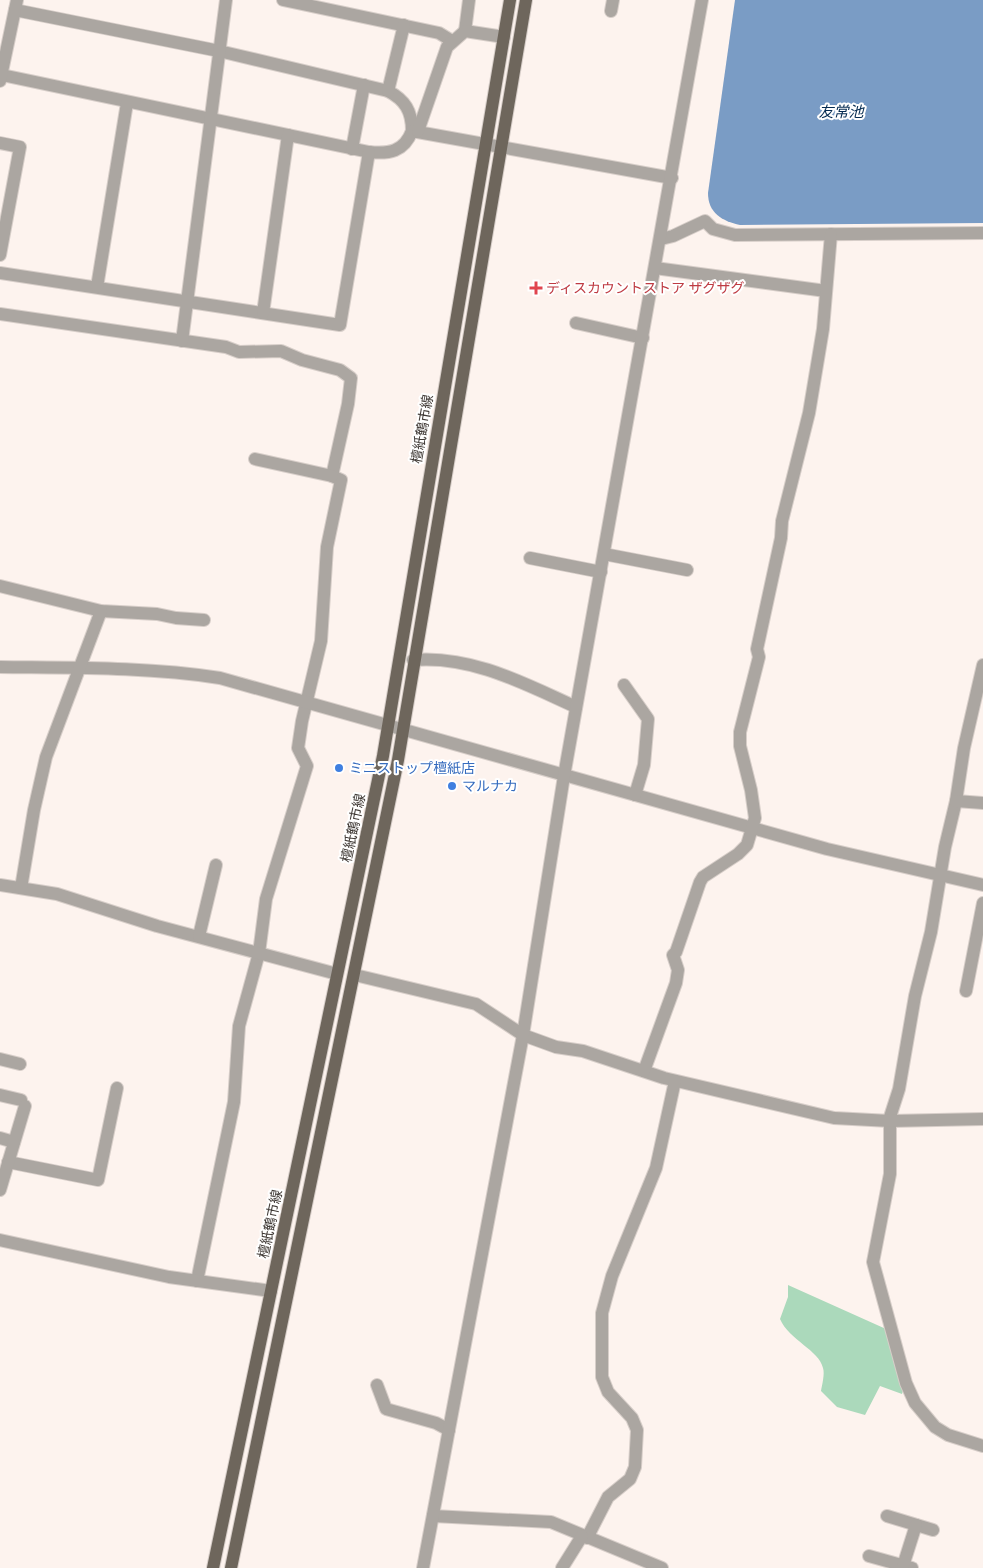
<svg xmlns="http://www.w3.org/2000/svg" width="983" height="1568" font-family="Lato,'Noto Sans JP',sans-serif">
<rect width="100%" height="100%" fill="#fdf3ee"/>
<path fill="#abd9bb" d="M788,1285L886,1329L904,1388L902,1394L880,1386L865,1415L837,1407L821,1391C822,1385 825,1374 823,1368C819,1350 789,1340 780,1319L788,1297Z"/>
<path fill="#7a9cc5" d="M735,0H983V223L740,225C722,221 708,213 708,193Z"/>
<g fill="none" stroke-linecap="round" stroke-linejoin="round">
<g stroke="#d7cec9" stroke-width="14">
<g id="minor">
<path d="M283,0L439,33L452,41"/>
<path d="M15,10L219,51L388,91C405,100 412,111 412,131"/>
<path d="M611,11L613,0"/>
<path d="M465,31L469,0"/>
<path d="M2,75L369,152C389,154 404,152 412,131L672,178"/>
<path d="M0,81L17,0"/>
<path d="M388,91L404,25"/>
<path d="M418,131L447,47L465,31L504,37"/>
<path d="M0,143L20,147L0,255"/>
<path d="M352,149L364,85"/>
<path d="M661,239L673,236L705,221L713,229L735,235L983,233"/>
<path d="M655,268L826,291"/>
<path d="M0,273L340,325L369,152"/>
<path d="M97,287L127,103"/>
<path d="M263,313L288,135"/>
<path d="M0,314L226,347L239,352L281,351L302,360L340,370L351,378L348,404L332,476L341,480L327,547L321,641L302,721L298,748L307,766L266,899L259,953L239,1026L234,1102L197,1281"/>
<path d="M576,323L643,338"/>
<path d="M182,341L226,0"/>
<path d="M255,459L332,476"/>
<path d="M604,554L687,570"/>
<path d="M530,558L601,572"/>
<path d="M0,586L101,611L157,614L176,618L204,620"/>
<path d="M413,660C472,655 525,684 576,707"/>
<path d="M983,665L964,748L956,801L945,847L931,932L915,996L899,1089L890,1117V1174L873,1262L906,1383L915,1403L935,1427L948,1435L983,1446"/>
<path d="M0,667C74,668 147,667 220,678L827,849L983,885"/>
<path d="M624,685L648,719L644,765L635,795"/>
<path d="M956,801L983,803"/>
<path d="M0,885L57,894L157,926L337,974"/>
<path d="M21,888L34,810L46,757L101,611"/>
<path d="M199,936L216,865"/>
<path d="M355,975L476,1004L523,1035L556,1047L583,1051L664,1078L834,1118L890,1121L983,1119"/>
<path d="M966,991L983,903"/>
<path d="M0,1059L20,1064"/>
<path d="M644,1071L676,983L678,970L673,955L676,952L700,882L703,877L738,854L747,845L755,818L751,790L740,746V732L759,657L757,649L781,538L782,521L809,413L823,329L831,234"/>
<path d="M0,1095L21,1100"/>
<path d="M0,1138L14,1142"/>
<path d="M8,1162L98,1180L117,1088"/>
<path d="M0,1190L25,1106"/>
<path d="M0,1240L169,1277L271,1291"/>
<path d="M377,1385L386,1409L436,1423L449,1430"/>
<path d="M433,1516L551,1522L662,1568"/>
<path d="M887,1516L933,1530"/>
<path d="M587,1538L608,1497L630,1479L635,1467L637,1430L632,1418L608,1392L602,1377V1313L612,1276L656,1168L675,1081"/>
<path d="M869,1556L912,1568"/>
<path d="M903,1566L916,1525"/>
<path d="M423,1568L523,1035L564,776L702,0"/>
<path d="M562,1568L582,1536"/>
</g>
</g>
<g stroke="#d7cec9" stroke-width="14">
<g id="major">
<path d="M213,1568L383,756L510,0"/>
<path d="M231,1568L398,760L526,0"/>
</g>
</g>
<use href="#minor" stroke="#aba6a1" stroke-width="12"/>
<use href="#major" stroke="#6e665c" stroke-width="12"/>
</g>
<path fill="#e0444e" stroke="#fff" stroke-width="2" d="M533.5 280.5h5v5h5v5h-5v5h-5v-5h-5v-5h5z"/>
<g fill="#3f7fe0" stroke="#fff" stroke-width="2">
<circle cx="339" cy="768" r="5"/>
<circle cx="452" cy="786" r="5"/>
</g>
<g text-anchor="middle" stroke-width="4" stroke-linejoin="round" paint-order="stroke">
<g font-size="14" fill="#be3a42" stroke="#fff" text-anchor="start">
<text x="546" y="293">ディスカウントストア ザグザグ</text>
</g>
<g font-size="14" fill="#403a36" stroke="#fff">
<text transform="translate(422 429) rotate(-80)" y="5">檀紙鶴市線</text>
<text transform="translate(353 828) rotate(-78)" y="5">檀紙鶴市線</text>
<text transform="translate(270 1224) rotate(-78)" y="5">檀紙鶴市線</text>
</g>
<g font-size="14" fill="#366cbe" stroke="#fff" text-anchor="start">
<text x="349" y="773">ミニストップ檀紙店</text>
<text x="462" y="791">マルナカ</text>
</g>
<g font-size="15" font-style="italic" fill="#042a50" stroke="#fff">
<text x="841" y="117">友常池</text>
</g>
</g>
</svg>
